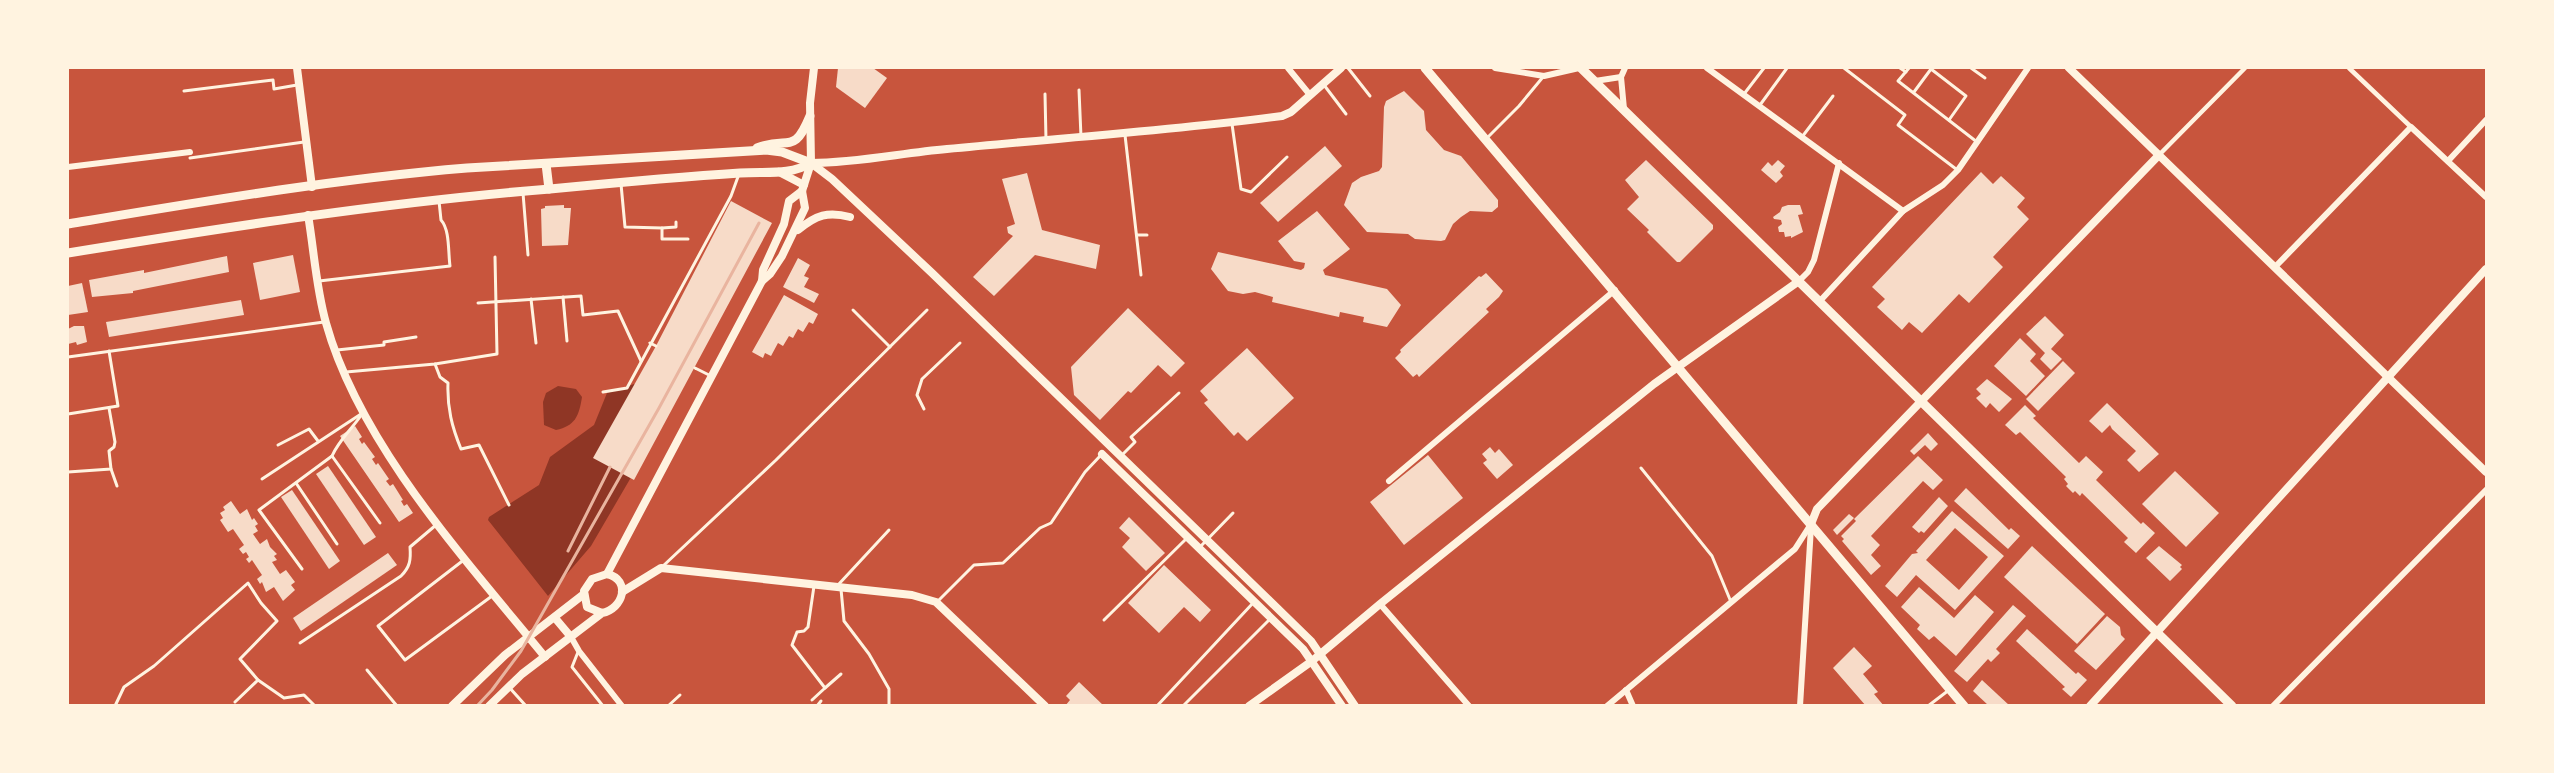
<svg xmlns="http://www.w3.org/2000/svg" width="2554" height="773" font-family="Overpass,sans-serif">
<rect width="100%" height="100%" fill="#c8553d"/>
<g fill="#8f3625">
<path d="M634,384L672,407L591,546L548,596L488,520L489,517L539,485L550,457L594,425L607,393Z"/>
<path d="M558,386L576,389L582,397C579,416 575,426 556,430L544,425L543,402L546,393Z"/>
</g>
<g fill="#f7dbc8" fill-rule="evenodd">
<path d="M838,68H873L887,78L865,108L836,87Z"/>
<path d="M1404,91L1424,111L1426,130L1444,150L1461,156L1498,200V207L1492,212L1470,211L1461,217L1453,224L1445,240L1441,241L1415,239L1408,234L1367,232L1344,205L1352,183L1361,177L1379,171L1382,167L1384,107L1386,101Z"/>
<path d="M1325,146L1342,166L1278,222L1260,203Z"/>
<path d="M1646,160L1713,225V229L1680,262H1677L1647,232L1649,230L1627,209L1639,197L1625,180Z"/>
<path d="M1778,160L1785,166L1780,172L1783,176L1776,183L1761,170L1768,162L1772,166Z"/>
<path d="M1981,172L1993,184L2001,176L2025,198L2017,207L2029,219L1993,257L2003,267L1969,303L1959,294L1922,333L1909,322L1902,330L1877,307L1885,299L1872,287Z"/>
<path d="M1027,173L1042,230L1100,245L1096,269L1035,255L994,296L973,277L1013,236L1008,233L1007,227L1015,224L1002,179Z"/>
<path d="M731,201L772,223L634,480L593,458L656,346Z"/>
<path d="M564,205V208H571L568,245L542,246L541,209L545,208V206Z"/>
<path d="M1788,205H1800L1803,214L1798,215L1803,232L1791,238V236L1785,237L1784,232H1779L1778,227L1782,224L1781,220L1774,219L1773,217L1780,212L1782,207Z"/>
<path d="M1317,211L1350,249L1323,270L1325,275L1387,289L1401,305L1387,327L1363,322L1364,317L1340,312L1339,317L1272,302L1273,297L1255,292L1243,294L1228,291L1211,269L1218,252L1301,270L1304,268L1305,263L1294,261L1278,241Z"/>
<path d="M293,255L300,292L260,300L253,263Z"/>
<path d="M227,256L229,272L133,291V293L92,297L89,280L144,270V273Z"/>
<path d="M798,258L810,265L804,276L809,278L804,287L819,294L814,303L783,287Z"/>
<path d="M1486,273L1503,291L1499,297L1486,309L1489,312L1419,377L1417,374L1413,377L1395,358L1401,352L1400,350L1479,276L1481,277Z"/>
<path d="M82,283L88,312L68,315V286Z"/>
<path d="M784,295L818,314L813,324L809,322L803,332L798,329L793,338L789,336L783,346L778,343L771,356L765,353L763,358L752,352Z"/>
<path d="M241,300L244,315L109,337L106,322Z"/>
<path d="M1128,308L1185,363L1171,377L1158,365L1131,393L1128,391L1100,420L1074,395L1071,367Z"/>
<path d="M2045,316L2064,335L2051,349L2062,359L2051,370L2040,359L2045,353L2026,334Z"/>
<path d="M74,326H84L87,342L77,345L76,342L68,344V329Z"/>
<path d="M2020,338L2036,354L2030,361L2045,376L2026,396L1994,366Z"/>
<path d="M1247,348L1294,398L1247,441L1238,432L1234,436L1204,403L1208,400L1200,391Z"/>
<path d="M2063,361L2075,373L2038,411L2026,399Z"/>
<path d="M1987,379L2012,399L1999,412L1990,403L1986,408L1976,398L1981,394L1976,389Z"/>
<path d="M2107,403L2159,454L2139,472L2127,460L2136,451L2112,429L2110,425L2102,433L2089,421Z"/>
<path d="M2025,405L2036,416L2033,418L2079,463L2086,456L2103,472L2096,480L2141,524L2143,522L2155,533L2136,553L2124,542L2128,538L2082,493L2080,496L2075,491L2073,493L2066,486L2068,484L2064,479L2066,477L2020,432L2016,435L2005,425Z"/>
<path d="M355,426L362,437L359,439L362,444L364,442L375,457L372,459L376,465L378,463L389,479L386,481L390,486L393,484L403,500L401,501L404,506L407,504L413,513L399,522L340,436Z"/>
<path d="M1928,433L1938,444L1931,451L1925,445L1914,455L1910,451Z"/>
<path d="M1490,447L1495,453L1499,449L1513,465L1497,479L1483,463L1487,460L1482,454Z"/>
<path d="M1428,455L1463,498L1404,545L1370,502Z"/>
<path d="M1918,456L1943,480L1933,490L1923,481L1871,536L1880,545L1871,555L1881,566L1871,575L1842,541L1844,539L1841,536L1856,521L1854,519Z"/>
<path d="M328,466L376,537L364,545L316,474Z"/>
<path d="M2175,471L2219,513L2186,547L2142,504Z"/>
<path d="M1966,488L2009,530L2011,528L2020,536L2008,549L1954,501Z"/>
<path d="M292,490L340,561L329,569L281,497Z"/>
<path d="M1939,497L1948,506L1924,533L1921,531L1919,533L1912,527Z"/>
<path d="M231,501L240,514L247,509L252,520L254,518L258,524L255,526L258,531L253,534L260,544L267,539L270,547L277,554L274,556L277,560L272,562L280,574L286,570L295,582L291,585L295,590L283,601L274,587L266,592L262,582L260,584L257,579L262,575L252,560L249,563L246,559L249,557L246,552L243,554L239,549L244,545L233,529L228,532L220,520L223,518L220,513L225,510L223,507Z"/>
<path d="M1952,511L2004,556L1955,610L1916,575L1897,597L1885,586L1912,554L1918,553L1916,551ZM1955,528L1988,557L1959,590L1926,560Z"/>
<path d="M1849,514L1854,518L1837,535L1833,530Z"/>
<path d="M1129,517L1165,553L1146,571L1122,547L1130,538L1119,528Z"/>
<path d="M2032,546L2105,614L2077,644L2004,577Z"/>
<path d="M2159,546L2182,565L2180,567L2182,569L2170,581L2146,558Z"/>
<path d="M388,553L397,565L301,631L293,618Z"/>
<path d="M1164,565L1211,610L1200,622L1184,607L1159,633L1128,603Z"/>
<path d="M1919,587L1954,618L1975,595L1994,612L1956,656L1934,636L1929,640L1917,629L1920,625L1901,607Z"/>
<path d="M2013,605L2026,616L1996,649L2000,653L1991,662L1988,659L1967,682L1954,671Z"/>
<path d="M2107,616L2120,627L2121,635L2125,639L2096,670L2074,651Z"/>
<path d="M2027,629L2076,674L2078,672L2087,680L2071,697L2062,689L2065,687L2016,641Z"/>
<path d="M1854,647L1872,666L1863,674L1878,692L1874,694L1884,706H1866L1833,668Z"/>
<path d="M1982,680L2010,706H1989L1973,691Z"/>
<path d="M1079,682L1104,706H1065L1070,700L1066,696Z"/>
</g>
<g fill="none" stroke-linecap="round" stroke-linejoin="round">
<g stroke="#fff3e0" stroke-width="3">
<path d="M1348,68L1370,96"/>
<path d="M1844,68L1905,115L1898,125L1956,169"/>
<path d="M1900,68L1906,72"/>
<path d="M1909,68L1898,81L1977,142"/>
<path d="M1971,68L1985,78"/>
<path d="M1324,85L1346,114"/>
<path d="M1079,90L1081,137"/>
<path d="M184,91L273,80L274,89L297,85"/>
<path d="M1914,92L1931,69L1966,96L1949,120"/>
<path d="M1045,94L1046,140"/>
<path d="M1744,94L1764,68"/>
<path d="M1760,105L1787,68"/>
<path d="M1232,124L1241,189L1251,192L1287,157"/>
<path d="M1125,135L1141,275"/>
<path d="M1802,137L1833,96"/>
<path d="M1487,138L1519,106L1543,77"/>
<path d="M190,158L304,142"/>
<path d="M621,184L625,227L662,228V239H688"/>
<path d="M523,193L528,255"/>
<path d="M662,228L676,227V222"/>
<path d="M1137,235H1147"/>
<path d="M319,281L450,266C448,252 450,230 441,220L439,201"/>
<path d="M563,297L567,341"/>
<path d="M531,299L536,343"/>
<path d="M478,303L581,296L583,315L618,311L641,361"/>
<path d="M853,310L890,347"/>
<path d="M650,343L656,346"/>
<path d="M337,350L384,345V342L416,337"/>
<path d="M68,357L324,322"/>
<path d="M435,364L440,377L448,383C447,408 452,427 461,449L479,445L509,505"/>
<path d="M695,368L709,375"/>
<path d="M346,372L435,364L497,354L495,257"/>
<path d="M603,392L627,388L731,196L739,174"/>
<path d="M924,409L917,395L922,379L960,343"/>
<path d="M68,414L118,406L109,351"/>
<path d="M278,445L309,429L318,441"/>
<path d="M1122,455L1135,442L1131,437L1179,393"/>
<path d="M332,456L380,523"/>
<path d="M1641,468L1712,556L1731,602"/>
<path d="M111,469L117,486"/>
<path d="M68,472L111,469L109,451L114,447L115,442L109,408"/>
<path d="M262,479L361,414"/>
<path d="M296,483L337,544"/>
<path d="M1200,547L1233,513"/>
<path d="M465,559L378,626L405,660L492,596"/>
<path d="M663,566L776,460L927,310"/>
<path d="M302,569L259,510L332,456C339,440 352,429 362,414"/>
<path d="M838,585L889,530"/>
<path d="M841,589L844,621L869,654L889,689V706"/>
<path d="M938,601L974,565L1003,563L1040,528L1051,523L1085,472L1101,455"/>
<path d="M1104,620L1187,538"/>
<path d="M300,643L401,576C410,567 411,560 410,547L436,525"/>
<path d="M578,652L572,667L603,706"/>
<path d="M367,670L397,706"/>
<path d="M509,687L526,706"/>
<path d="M825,688L841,674"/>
<path d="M812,700L825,688L792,645L797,632L804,631L808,627L814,586"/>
<path d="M235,702L258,680"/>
<path d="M115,706L124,687L154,666L248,583L261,603L277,621L240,659L258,680L284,698L304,695L315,706"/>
<path d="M668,706L680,695"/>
<path d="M817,706L821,701"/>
<path d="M1157,706L1253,603"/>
<path d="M1183,706L1270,619"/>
<path d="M1928,706L1949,690"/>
</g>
<g stroke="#fff3e0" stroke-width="4.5">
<path d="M2349,68L2411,127"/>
<path d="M2159,155L2245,68"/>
</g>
<g stroke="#fff3e0" stroke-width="6">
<path d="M1288,68L1310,95"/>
<path d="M1495,68L1544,76L1579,68"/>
<path d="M1707,68L1903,211"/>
<path d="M1595,81L1621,77"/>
<path d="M1624,109L1621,77L1625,68"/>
<path d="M2448,161L2486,120"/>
<path d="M68,167L190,152"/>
<path d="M2275,267L2411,127L2486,197"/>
<path d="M1799,281L1808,272L1814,260L1839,163"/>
<path d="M1820,301L1903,211L1943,185L1958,170L2028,68"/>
<path d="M1389,481L1615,290"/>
<path d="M1380,604L1469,706"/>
<path d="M571,637L579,651L622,706"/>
<path d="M1626,690L1633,706"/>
<path d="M1607,706L1795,549L1811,524"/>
<path d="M1800,706L1811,527"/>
<path d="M2273,706L2486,490"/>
</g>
<g stroke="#fff3e0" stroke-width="8">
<path d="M297,68L312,187"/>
<path d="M2069,68L2486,472"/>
<path d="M811,163L832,179L932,273L1311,641L1355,706"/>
<path d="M308,215C314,250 316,288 326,323C360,445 466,560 545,657"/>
<path d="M1102,454L1303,649L1342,706"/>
<path d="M1811,524L1817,509L2159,155"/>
<path d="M622,592L661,568L912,595L936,602L1045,706"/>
<path d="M1249,706L1312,661L1380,604L1654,384L1799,281"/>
</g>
<g stroke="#fff3e0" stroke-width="8">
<path d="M811,163C857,163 901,153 947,149C1059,138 1170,131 1282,116L1291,112L1341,68"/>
<path d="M779,172L804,185"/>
<path d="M798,230C816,215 828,211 850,217"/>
<path d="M762,281L770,274L782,256L805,208L802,191L811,163L810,103L814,68"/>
<path d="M607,574L762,281L763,270L784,224L789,201L802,191"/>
<path d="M555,618L571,637"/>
<path d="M452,706L505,655L584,594"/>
<path d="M489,706L522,674L602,613C623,609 632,580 607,574L592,579L584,591L587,607L602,613"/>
<path d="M2090,706L2486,269"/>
</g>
<g stroke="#fff3e0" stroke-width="9">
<path d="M1425,68L1964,706"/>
<path d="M1581,68L2232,706"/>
<path d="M757,148C789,135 793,157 810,116"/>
<path d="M546,164L549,189"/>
<path d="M68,224C200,202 334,179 467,168L766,150L782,152L811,163"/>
<path d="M68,253C228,227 388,202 550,189C613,183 677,177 740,173C765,171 789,176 811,163"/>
</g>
<g stroke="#e9b49f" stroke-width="3">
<path d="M568,551L610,467"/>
<path d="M477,706L492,690L521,651L659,408L759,223"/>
</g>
</g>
<rect width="2554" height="773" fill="none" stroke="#fff3e0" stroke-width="138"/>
</svg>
